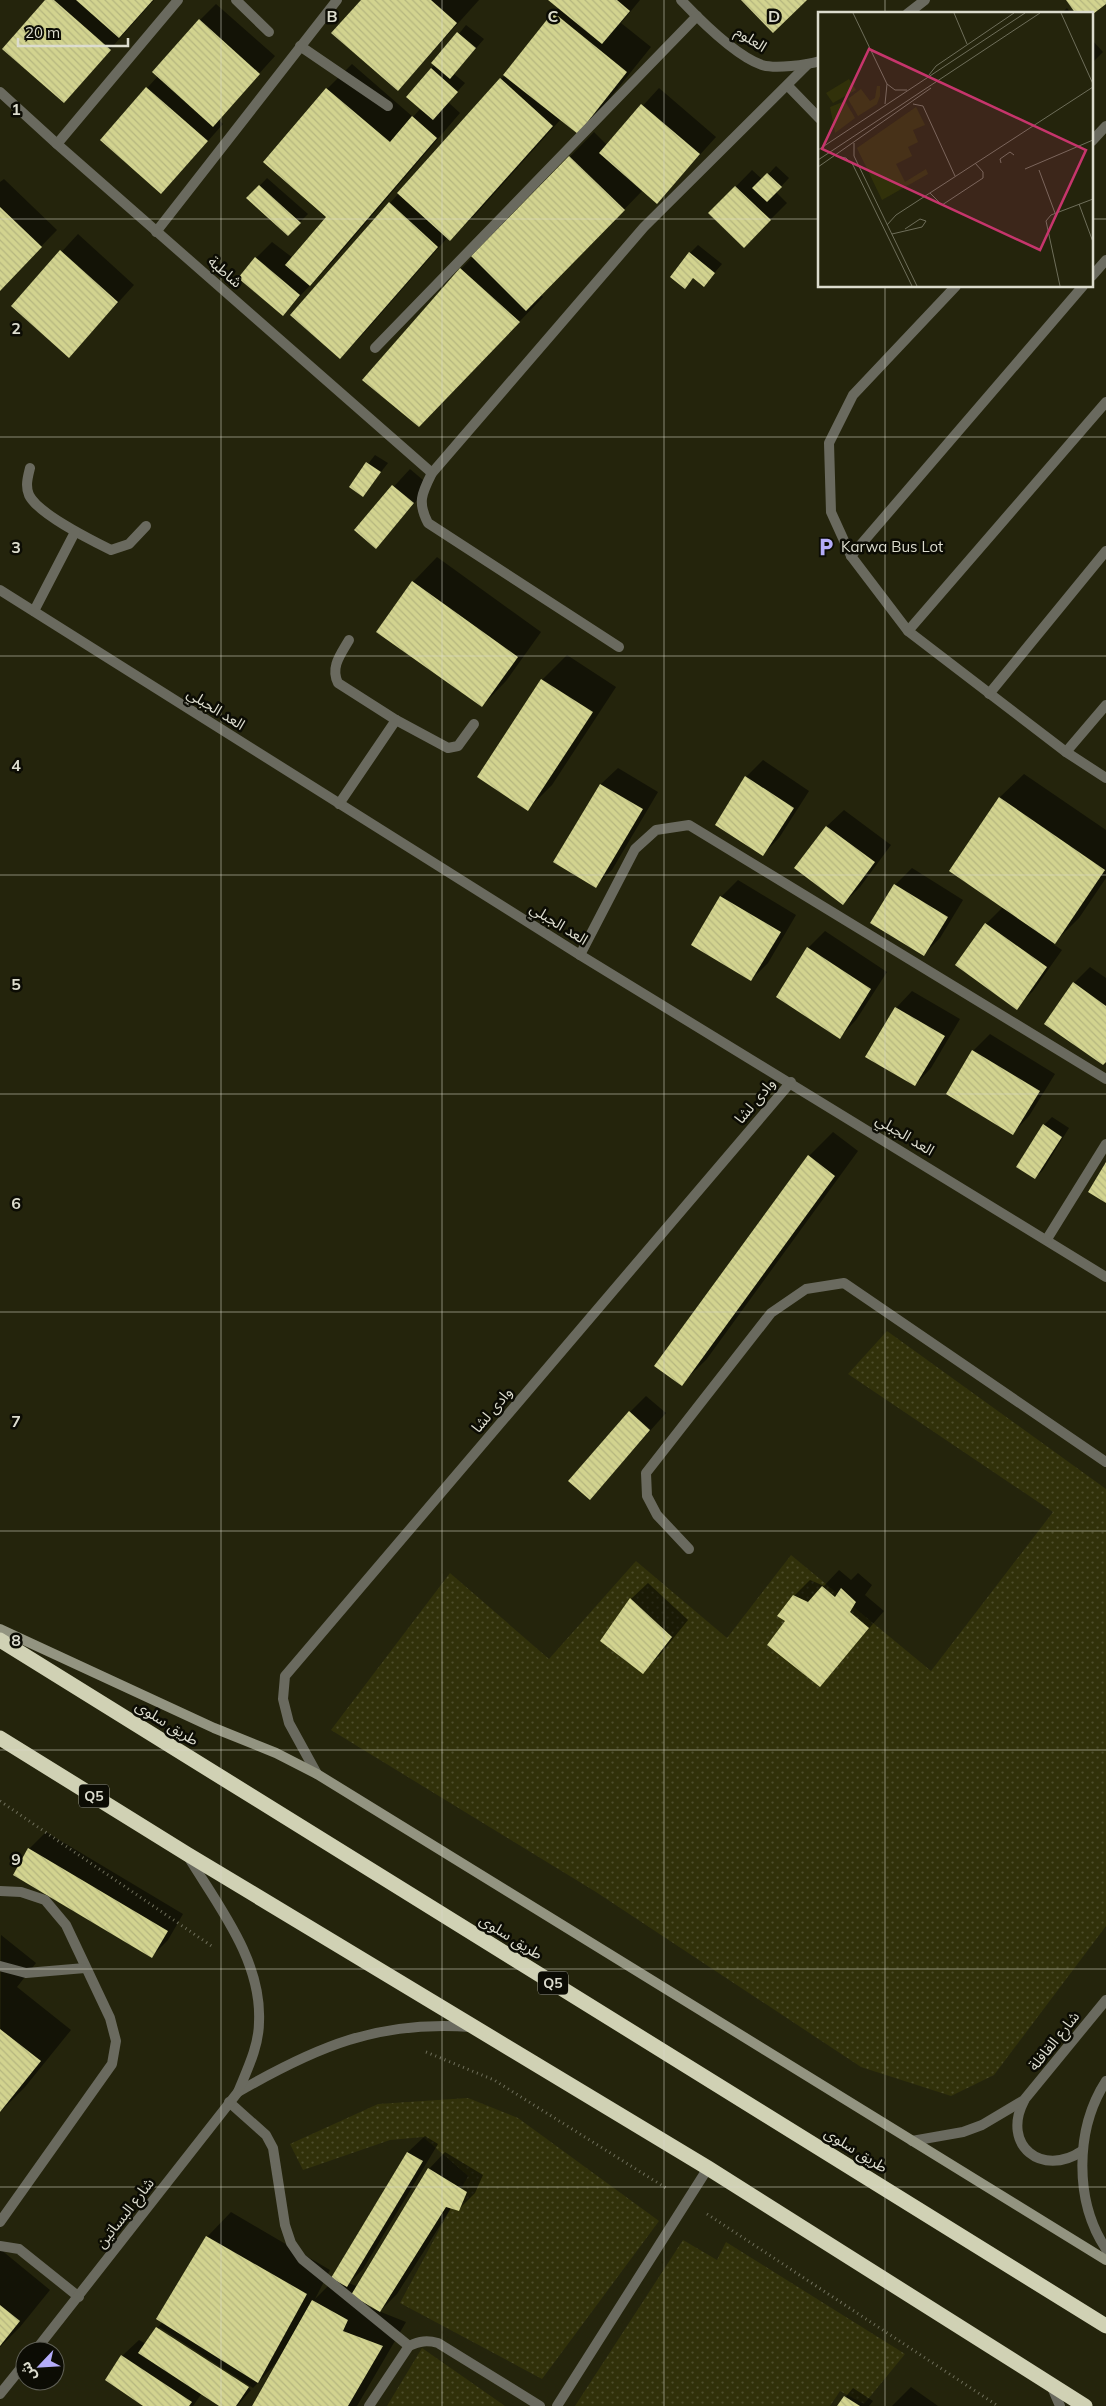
<svg xmlns="http://www.w3.org/2000/svg" width="1106" height="2406" font-family="Mulish,'Noto Sans Arabic',sans-serif">
<defs>
<pattern id="green-dots" width="8" height="8" patternUnits="userSpaceOnUse" patternTransform="scale(1.25)"><rect width="8" height="8" fill="#31310a"/><path d="M2 2h.1M6 6h.1" fill="none" stroke="#4e4e2c" stroke-width="1.8" stroke-linecap="round"/></pattern>
<pattern id="building-back-hatch" width="6" height="6" patternUnits="userSpaceOnUse" patternTransform="scale(1.25)"><rect width="6" height="6" fill="#d2d38f"/><path d="M-1 5l2 2M0 0l6 6M5-1l2 2" fill="none" stroke="#b5b67f"/></pattern>
</defs>
<rect width="100%" height="100%" fill="#24240c"/>
<g fill="url(#green-dots)">
<path d="M887,1331L1106,1489V1926L994,2075L951,2096L861,2067L596,1892L331,1730L450,1573L549,1659L636,1561L727,1638L791,1555L931,1671L1053,1512L848,1374Z"/>
<path d="M468,2098L518,2118L659,2221L542,2379L400,2303L468,2176L423,2137L390,2140L303,2170L290,2144L378,2104Z"/>
<path d="M683,2240L717,2260L726,2242L905,2354L864,2404L840,2391L830,2406H575Z"/>
<path d="M422,2348L505,2406H387Z"/>
</g>
<g fill="#0007">
<path d="M47,0H154L64,101Z"/>
<path d="M362,0H479L398,90Z"/>
<path d="M550,0H640L621,23L651,47L602,108L578,133L561,119L475,215L450,239L448,237L364,333L340,358L390,203L505,75L559,8Z"/>
<path d="M216,4L275,56L218,119L223,124L177,176L101,139L158,76L200,20Z"/>
<path d="M1067,8L1071,14H1061Z"/>
<path d="M466,25L484,39L454,74L465,83L448,102L460,113L334,260L283,314L256,258L272,242L293,258L328,216L265,162L327,89L352,64L413,117L421,108L431,69Z"/>
<path d="M1092,40L1103,52L1092,63Z"/>
<path d="M659,88L716,137L657,202L643,190L541,295L543,297L443,401L461,269L594,132L607,145Z"/>
<path d="M776,166L789,178L776,192L787,203L744,246L710,213L752,170L763,180Z"/>
<path d="M267,178L308,214L288,234L248,198Z"/>
<path d="M4,179L57,230L0,289V182Z"/>
<path d="M78,234L134,285L85,339L12,306Z"/>
<path d="M698,245L722,264L704,285L694,277L685,287L690,253Z"/>
<path d="M375,455L388,463L363,495L351,486Z"/>
<path d="M410,469L430,486L375,547L355,529Z"/>
<path d="M437,557L541,632L506,681L482,706L377,631L413,582Z"/>
<path d="M567,655L616,687L552,785L528,809L479,776L542,680Z"/>
<path d="M763,760L809,791L779,838L763,854L746,777Z"/>
<path d="M618,768L658,792L612,870L595,886L555,861L601,784Z"/>
<path d="M1024,774L1106,830V878L1079,918L1053,944L1062,950L1033,991L1016,1008L986,924L1003,907L999,798Z"/>
<path d="M844,810L891,845L860,887L843,904L796,868L827,826Z"/>
<path d="M912,868L963,900L940,938L924,954L895,885Z"/>
<path d="M738,880L796,915L768,963L751,980L693,945L721,897Z"/>
<path d="M825,931L887,972L856,1020L840,1037L778,996L808,948Z"/>
<path d="M1090,967L1106,978V1061L1074,983Z"/>
<path d="M912,991L960,1019L931,1068L915,1085L896,1008Z"/>
<path d="M990,1034L1055,1074L1029,1116L1013,1133L973,1051Z"/>
<path d="M1052,1117L1069,1128L1043,1170L1035,1178L1044,1125Z"/>
<path d="M833,1132L858,1151L706,1360L681,1384L809,1156Z"/>
<path d="M646,1396L666,1413L590,1498L630,1412Z"/>
<path d="M839,1570L851,1580L858,1573L872,1585L865,1595L884,1611L820,1685L794,1596L810,1580L824,1586Z"/>
<path d="M648,1583L688,1620L659,1656L642,1672L602,1640L631,1599Z"/>
<path d="M46,1832L183,1914L168,1940L152,1956L29,1849Z"/>
<path d="M1,1935L36,1963L17,1987L71,2030L25,2087L0,2112Z"/>
<path d="M425,2136L438,2144L363,2269L349,2283L358,2287L429,2169L445,2152L483,2175L475,2193L458,2210L451,2208L397,2294L380,2311L368,2303L366,2306L406,2322L357,2406H254L279,2360L253,2388L159,2327V2330L251,2390L237,2406H221L202,2393L193,2406H146L122,2356L139,2340L146,2344L162,2322L207,2237L231,2212L330,2270L315,2299L335,2279L333,2278L408,2152Z"/>
<path d="M0,2249L50,2290L20,2327L0,2347Z"/>
<path d="M911,2387L938,2406H892Z"/>
<path d="M853,2388L873,2401L869,2406H838Z"/>
</g>
<g fill="url(#building-back-hatch)">
<path d="M45,0H54L111,50L64,103L2,49Z"/>
<path d="M76,0H153L119,38Z"/>
<path d="M361,0H431L457,23L398,91L331,33Z"/>
<path d="M548,0H617L630,11L602,44Z"/>
<path d="M741,0H807L773,33Z"/>
<path d="M1066,0H1106V4L1093,14H1076Z"/>
<path d="M553,12L627,72L578,134L503,75Z"/>
<path d="M199,19L260,74L213,127L152,72Z"/>
<path d="M457,32L476,48L450,79L431,63Z"/>
<path d="M431,68L458,92L433,120L406,97Z"/>
<path d="M500,78L553,126L450,241L397,193Z"/>
<path d="M146,87L208,141L161,194L100,140Z"/>
<path d="M326,88L390,142L412,116L437,138L310,286L285,265L326,217L263,162Z"/>
<path d="M641,104L700,154L657,204L599,153Z"/>
<path d="M569,156L625,210L526,311L471,256Z"/>
<path d="M767,173L782,187L767,202L752,188Z"/>
<path d="M259,185L301,223L288,236L246,198Z"/>
<path d="M735,186L771,220L744,248L708,213Z"/>
<path d="M389,202L438,247L340,359L290,315Z"/>
<path d="M0,207L42,247L0,291Z"/>
<path d="M60,250L118,302L69,358L11,306Z"/>
<path d="M689,252L715,273L704,287L693,278L685,289L670,277Z"/>
<path d="M255,257L300,295L283,316L238,278Z"/>
<path d="M460,268L520,322L419,427L362,380Z"/>
<path d="M366,462L381,472L363,497L349,487Z"/>
<path d="M392,485L414,503L376,549L354,530Z"/>
<path d="M412,581L518,657L482,707L376,632Z"/>
<path d="M541,679L593,712L528,811L477,777Z"/>
<path d="M745,776L794,808L763,856L715,825Z"/>
<path d="M600,784L643,809L596,888L553,862Z"/>
<path d="M999,797L1105,870L1055,944L949,871Z"/>
<path d="M826,826L875,862L843,905L794,868Z"/>
<path d="M894,884L948,917L924,956L870,923Z"/>
<path d="M720,896L781,932L751,981L691,945Z"/>
<path d="M985,923L1047,967L1017,1010L955,965Z"/>
<path d="M807,947L871,989L840,1039L776,997Z"/>
<path d="M1073,982L1106,1006V1062L1103,1065L1044,1024Z"/>
<path d="M895,1007L945,1036L915,1086L865,1057Z"/>
<path d="M972,1050L1040,1091L1013,1135L946,1094Z"/>
<path d="M1043,1124L1062,1137L1035,1179L1016,1167Z"/>
<path d="M808,1155L835,1176L682,1386L654,1366Z"/>
<path d="M1106,1162V1203L1088,1192Z"/>
<path d="M629,1411L650,1430L590,1500L568,1481Z"/>
<path d="M822,1586L835,1597L841,1588L856,1602L850,1612L869,1628L820,1687L767,1645L785,1621L777,1616L793,1595L808,1602Z"/>
<path d="M630,1598L672,1637L643,1674L600,1641Z"/>
<path d="M28,1848L168,1931L152,1958L13,1875Z"/>
<path d="M0,2029L41,2061L0,2112Z"/>
<path d="M407,2152L423,2161L347,2287L331,2278Z"/>
<path d="M428,2168L467,2192L459,2211L446,2207L380,2312L351,2295Z"/>
<path d="M206,2236L307,2294L258,2383L156,2319Z"/>
<path d="M312,2300L348,2320L343,2331L383,2346L348,2406H252Z"/>
<path d="M0,2305L20,2321L0,2346Z"/>
<path d="M156,2327L249,2387L236,2406H219L138,2353Z"/>
<path d="M121,2355L192,2402L189,2406H143L105,2380Z"/>
<path d="M844,2396L860,2406H837Z"/>
</g>
<g fill="none" stroke-linecap="round" stroke-linejoin="round">
<g stroke="#6f6f5b" stroke-width="3" stroke-dasharray="1 4" stroke-linecap="butt">
<path d="M0,1801L213,1947"/>
<path d="M426,2052L494,2080L666,2188"/>
<path d="M707,2214L998,2406"/>
</g>
<g stroke="#6a6a5f" stroke-width="10">
<path d="M236,0L269,32"/>
<path d="M300,46L388,106"/>
<path d="M788,86L820,119"/>
<path d="M1092,141L1106,126"/>
<path d="M57,144L178,0"/>
<path d="M156,232L337,0"/>
<path d="M1092,276L1106,260"/>
<path d="M956,286L853,395L829,443L831,512L851,556L908,631L1066,752L1106,778"/>
<path d="M851,556L1083,286"/>
<path d="M908,631L1106,402"/>
<path d="M619,647L428,523C417,502 422,493 432,473L644,227L808,64"/>
<path d="M989,694L1106,551"/>
<path d="M1066,752L1106,705"/>
<path d="M689,1549L657,1515L647,1496L646,1473L771,1313L806,1289L844,1283L1106,1462"/>
<path d="M0,1891L21,1892L45,1900L66,1925L110,2018L116,2041L112,2064L0,2222"/>
<path d="M0,1966L26,1973L85,1968"/>
<path d="M229,2102L266,2135L273,2148L285,2225L291,2243L302,2259L409,2346"/>
<path d="M0,2246L19,2249L79,2297"/>
<path d="M369,2406L409,2346C420,2341 427,2340 438,2343L540,2406"/>
<path d="M557,2406L708,2168"/>
</g>
<g stroke="#6a6a5f" stroke-width="10">
<path d="M681,0C700,20 736,56 762,65C775,69 807,65 820,61"/>
<path d="M907,14L925,0"/>
<path d="M0,92L57,144L432,473"/>
<path d="M375,348L697,16"/>
<path d="M30,468C28,476 25,486 29,495C38,514 91,540 111,550L129,544L146,526"/>
<path d="M0,590L580,955L1106,1277"/>
<path d="M34,611L75,532"/>
<path d="M349,640C341,654 330,667 338,683L396,720L448,748L458,746L474,724"/>
<path d="M339,804L396,720"/>
<path d="M580,955L635,849L656,830L689,825L1106,1079"/>
<path d="M1047,1239L1106,1144"/>
<path d="M317,1774L289,1723L283,1699L285,1676L791,1082"/>
<path d="M1106,2081C1075,2129 1074,2201 1106,2249"/>
<path d="M238,2092C316,2047 378,2020 471,2027"/>
<path d="M1024,2101C1001,2145 1042,2178 1082,2151"/>
<path d="M912,2141L963,2132L982,2125L1024,2100L1106,2000"/>
<path d="M35,2351L238,2092C247,2070 259,2046 259,2022C262,1961 219,1907 189,1858"/>
<path d="M1051,2385L1060,2406"/>
<path d="M0,2394L25,2363"/>
</g>
<path stroke="#939481" stroke-width="10" d="M0,1629L214,1728L276,1753L317,1774L1106,2260"/>
<g stroke="#d0d1b4" stroke-width="15">
<path d="M0,1640L1106,2326"/>
<path d="M0,1738L187,1854L708,2168L1085,2406"/>
</g>
</g>
<path fill="none" stroke="#dcdcce" stroke-width="1" stroke-opacity="0.55" d="M221,0V2406M442,0V2406M664,0V2406M885,0V14M0,219H820M1092,219H1106M885,286V2406M0,437H1106M0,656H1106M0,875H1106M0,1094H1106M0,1312H1106M0,1531H1106M0,1750H1106M0,1969H1106M0,2187H1106"/>
<defs>
<g id="parking-bare" transform="scale(1.5)"><path d="M-3.5-5.5H1a3.5 3.5 0 0 1 0 7H-1V5.5H-3.5ZM-1-3.4V-.6H.8a1.4 1.4 0 0 0 0-2.8Z" fill="#b4acf9" stroke="#0c0c04" stroke-width="2.5" paint-order="stroke"/></g>
</defs>
<g fill-rule="evenodd">
<use href="#parking-bare" x="826" y="547"/>
</g>
<g text-anchor="middle" stroke-width="5" stroke-linejoin="round" paint-order="stroke">
<g fill="#0c0c04" stroke="#9e9e91" stroke-width="1">
<rect x="79" y="1784.5" width="30" height="23" rx="4"/>
<rect x="538" y="1971.5" width="30" height="23" rx="4"/>
</g>
<g font-size="14" font-weight="bold" fill="#dcdcce">
<text x="94" y="1801">Q5</text>
<text x="553" y="1988">Q5</text>
</g>
<g font-size="15" fill="#dcdcce" stroke="#0c0c04">
<text transform="translate(751 39) rotate(33)" y="5">العلوم</text>
<text transform="translate(225 272) rotate(41)" y="5">شاطبة</text>
<text transform="translate(216 709) rotate(32)" y="5">العد الجبلي</text>
<text transform="translate(559 924) rotate(32)" y="5">العد الجبلي</text>
<text transform="translate(755 1101) rotate(-50)" y="5">وادى لشا</text>
<text transform="translate(905 1135) rotate(31)" y="5">العد الجبلي</text>
<text transform="translate(492 1410) rotate(-50)" y="5">وادى لشا</text>
<text transform="translate(167 1723) rotate(32)" y="5">طريق سلوى</text>
<text transform="translate(511 1937) rotate(32)" y="5">طريق سلوى</text>
<text transform="translate(1054 2041) rotate(-51)" y="5">شارع القافلة</text>
<text transform="translate(856 2150) rotate(32)" y="5">طريق سلوى</text>
<text transform="translate(125 2213) rotate(-52)" y="5">شارع البساتين</text>
</g>
<g font-size="15" fill="#dcdcce" stroke="#0c0c04" text-anchor="start">
<text x="841" y="552">Karwa Bus Lot</text>
</g>
</g>
<g transform="translate(818 12)">
<rect width="275" height="275" fill="#24240c"/>
<path d="M31,67L38,78L15,91L8,81ZM59,74H62V84L59,92L40,104L30,87L43,77L52,89L57,86ZM27,89L37,106L17,121L12,95ZM98,95L107,113L95,118L100,130L90,135L94,144L78,152L87,170L108,157L110,162L64,188L39,136Z" fill="#31310a"/>
<path fill="none" stroke="#6e6e5a" stroke-width="1" d="M35,1L69,72L77,78H89M136,1L149,32M243,1L275,72M111,63L118,54L196,1M67,92L69,72M95,92L105,94L137,164M36,131V144L99,274M0,138L207,1M18,144L28,146L35,153L94,274M0,148L222,1M183,151L182,147L192,140L196,143M0,155L113,76M207,157L275,128M221,158L237,201M112,181L124,193L165,166V160L157,151M261,192L275,230M69,213L78,203L275,75M74,222L104,215L108,209L102,207L87,217M242,274L228,209L233,203L275,187"/>
<path fill="#c6356c" fill-opacity="0.15" stroke="#c6356c" stroke-width="2.5" d="M51,37L268,138L222,238L4,137Z"/>
<rect width="275" height="275" fill="none" stroke="#dcdcce" stroke-width="2.5"/>
</g>
<g font-size="16" text-anchor="middle" font-weight="bold" fill="#dcdcce" stroke="#0c0c04" stroke-width="5" stroke-linejoin="round" paint-order="stroke">
<text x="332" y="22">B</text>
<text x="553" y="22">C</text>
<text x="774" y="22">D</text>
<text x="16" y="115">1</text>
<text x="16" y="334">2</text>
<text x="16" y="553">3</text>
<text x="16" y="771">4</text>
<text x="16" y="990">5</text>
<text x="16" y="1209">6</text>
<text x="16" y="1427">7</text>
<text x="16" y="1646">8</text>
<text x="16" y="1865">9</text>
</g>
<g transform="translate(40 2366) rotate(245)"><circle r="24" fill="#0c0c04" stroke="#5f5f55"/>
<path d="M0-4L9 19L0 12L-9 19Z" fill="#b4acf9"/>
<text y="-8" font-size="14" font-weight="bold" text-anchor="middle" fill="#dcdcce">ش</text>
</g>
<path d="M18 38v8h110v-8" fill="none" stroke="#dcdcce" stroke-width="2.5"/>
<text x="25" y="38" font-size="15" fill="#dcdcce" stroke="#0c0c04" stroke-width="4" paint-order="stroke">20 m</text>
</svg>
